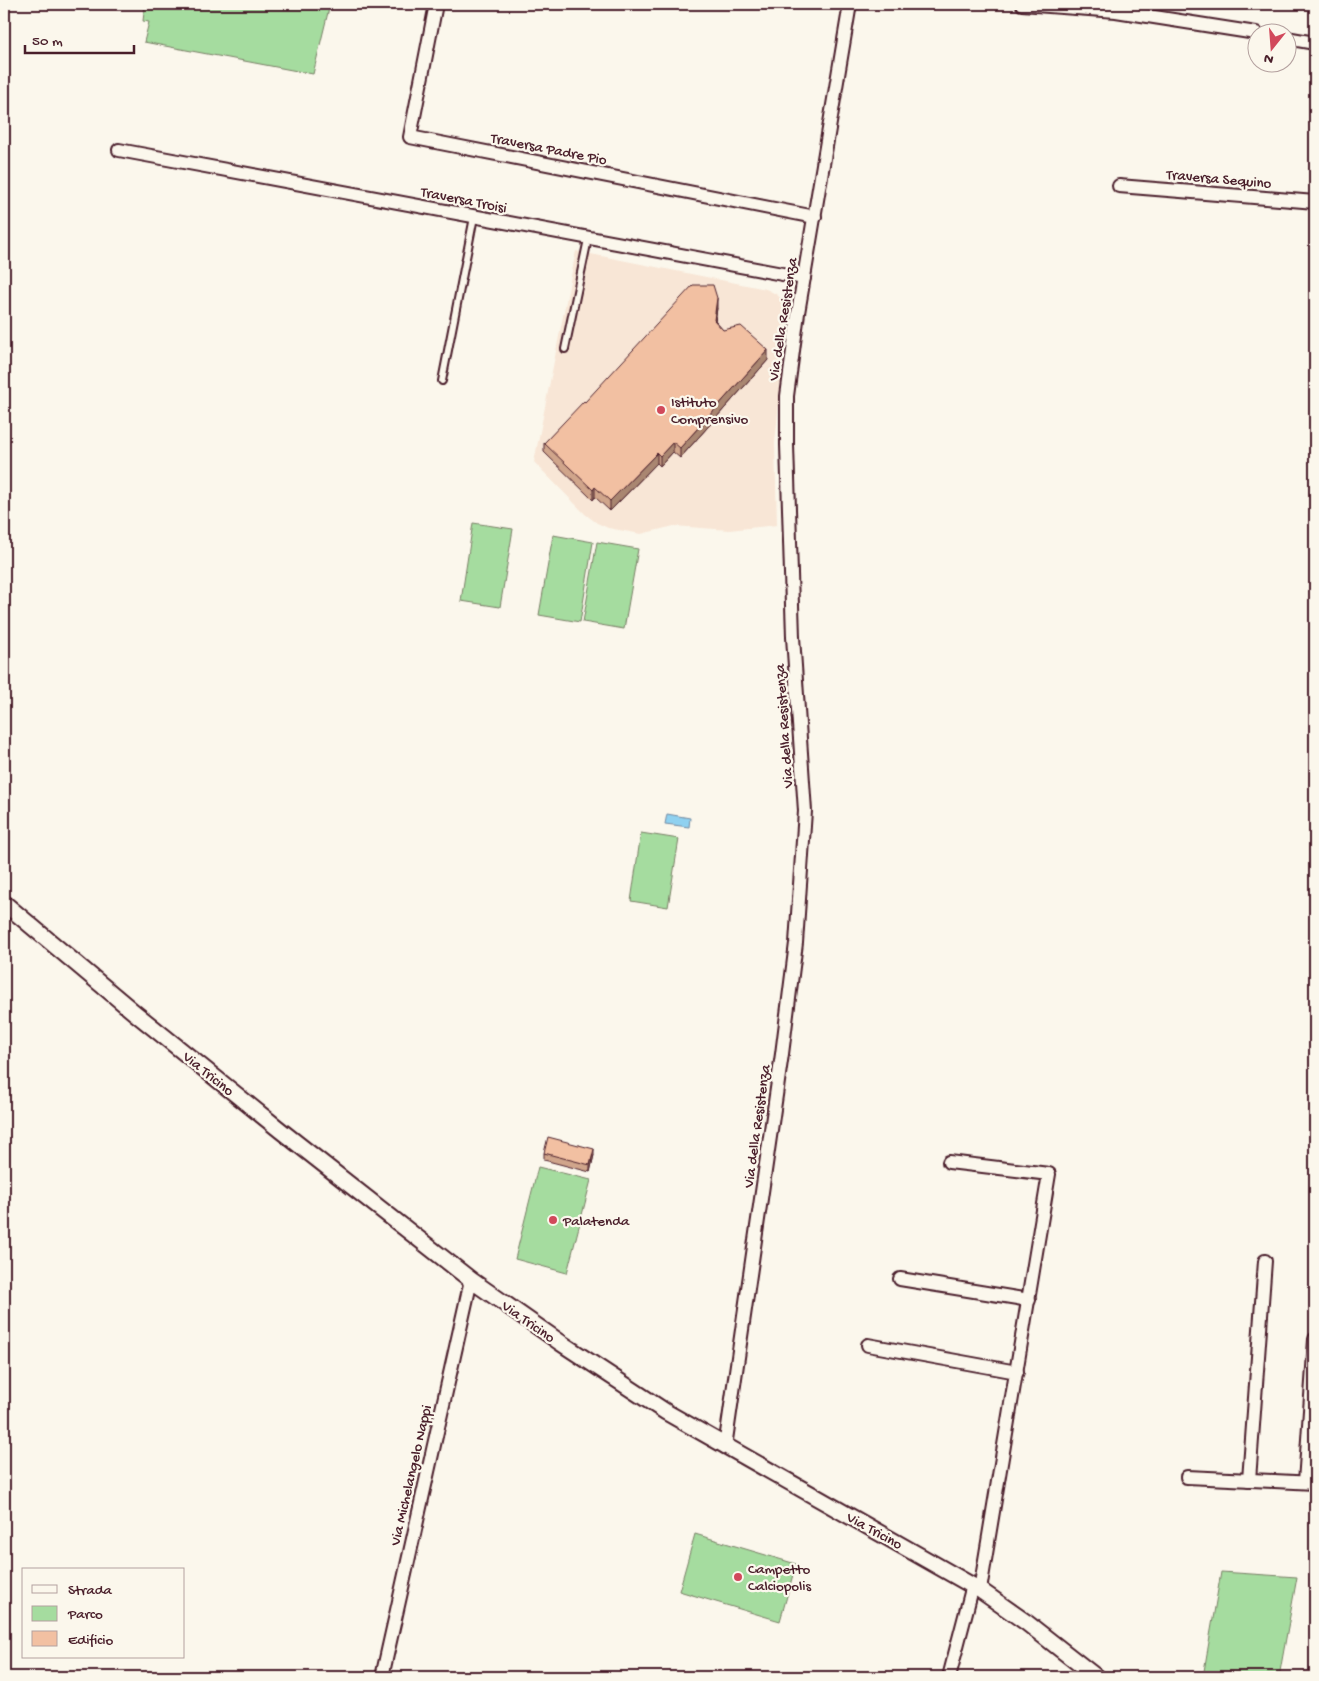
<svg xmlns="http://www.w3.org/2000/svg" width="1319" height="1681" font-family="'Gochi Hand',sans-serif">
<rect width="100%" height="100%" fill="#fbf7ec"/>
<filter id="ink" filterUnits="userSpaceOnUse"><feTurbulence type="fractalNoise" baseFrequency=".02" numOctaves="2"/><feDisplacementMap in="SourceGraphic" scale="10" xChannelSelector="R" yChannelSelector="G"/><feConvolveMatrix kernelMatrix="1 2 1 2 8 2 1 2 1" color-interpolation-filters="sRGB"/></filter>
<g filter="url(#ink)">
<path fill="#f8e6d6" d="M576,251L766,289L776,294L784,301L788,309L775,443L777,525L729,530L674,526L641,534L608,528L597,523L585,514L534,462Z"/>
<g fill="#a5dc9f" stroke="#787e65">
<path d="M145,4H330L313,74L144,42L149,22L143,21Z"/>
<path d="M473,523L513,529L500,607L461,601Z"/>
<path d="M553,535L593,542L580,622L539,615Z"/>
<path d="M597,542L638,549L624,629L583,622Z"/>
<path d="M641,833L679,839L668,907L631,901Z"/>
<path d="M538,1167L591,1180L567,1273L515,1259Z"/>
<path d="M695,1534L796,1564L780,1621L679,1591Z"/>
<path d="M1221,1572L1297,1577L1279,1677H1203Z"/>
</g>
<path fill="#8fd1f0" stroke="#738aa1" d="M667,814L690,818L689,827L665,824Z"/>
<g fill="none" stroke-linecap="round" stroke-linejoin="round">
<g stroke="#4a1f2b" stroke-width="10">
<g id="service">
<path d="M565,349L588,239"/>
<path d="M442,381L474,217"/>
</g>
</g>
<g stroke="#4a1f2b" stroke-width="16">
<g id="minor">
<path d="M436,4L410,137L815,217"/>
<path d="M1022,4L1116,11L1256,33"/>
<path d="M1286,38L1315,43"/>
<path d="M119,150L804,278"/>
<path d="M1119,186L1315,202"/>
<path d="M949,1162L1049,1174L980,1590"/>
<path d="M900,1279L1029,1300"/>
<path d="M868,1345L1017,1372"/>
<path d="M725,1447L782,1054L796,943L805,811L793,637L787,445V396L798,313L850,4"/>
<path d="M1187,1477L1315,1483"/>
<path d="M1249,1480L1265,1261"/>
<path d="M1305,1482L1315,1339"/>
<path d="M382,1677L471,1280"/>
<path d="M949,1677L973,1585"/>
</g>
</g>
<g stroke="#4a1f2b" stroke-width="19">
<path id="tertiary" d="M4,903L135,1013L280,1130L471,1280L561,1343L666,1412L980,1590L1027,1623L1096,1677"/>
</g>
<use href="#service" stroke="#fbf7ec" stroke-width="6"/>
<use href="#minor" stroke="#fbf7ec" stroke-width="12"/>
<use href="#tertiary" stroke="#fbf7ec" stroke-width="15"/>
</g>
<g fill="#d0a58b" stroke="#4a1f2b">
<path d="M717,308L715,321L723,330L768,360L680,458L673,452L660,466L657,463L610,511L595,497L593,500L544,452V443L585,402Z"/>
<path d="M544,1153L594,1155L590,1172L544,1160Z"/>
</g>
<g fill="#a98671" stroke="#4a1f2b">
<path d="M717,298V308L714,330V320Z"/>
<path d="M768,350V360L680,458V448Z"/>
<path d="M673,442V452L660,466V456Z"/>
<path d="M657,453V463L610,511V501Z"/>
<path d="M595,487V497L593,500V490Z"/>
<path d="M594,1149V1155L590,1172V1165Z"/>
</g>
<g fill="#f2c0a2" stroke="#4a1f2b">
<path d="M693,285H713L717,298L714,320L723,330L741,326L768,350L680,448L673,442L660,456L657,453L610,501L595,487L593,490L544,443L584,401L585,402Z"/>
<path d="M548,1137L594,1149L590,1165L544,1153Z"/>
</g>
</g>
<g fill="#d1495b" stroke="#fbf7ec" stroke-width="2">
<circle cx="661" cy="410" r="5"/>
<circle cx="553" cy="1220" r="5"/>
<circle cx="738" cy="1577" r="5"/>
</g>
<g text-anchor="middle" stroke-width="4.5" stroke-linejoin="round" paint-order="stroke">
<g font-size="15" fill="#4a1f2b" stroke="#fbf7ec">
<text transform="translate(549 148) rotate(11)" y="5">Traversa Padre Pio</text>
<text transform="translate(1219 178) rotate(5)" y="5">Traversa Sequino</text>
<text transform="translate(464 199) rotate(11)" y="5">Traversa Troisi</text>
<text transform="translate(782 319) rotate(-81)" y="5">Via della Resistenza</text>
<text transform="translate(783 726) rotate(-94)" y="5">Via della Resistenza</text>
<text transform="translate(209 1073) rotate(39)" y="5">Via Tricino</text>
<text transform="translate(756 1126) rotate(-82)" y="5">Via della Resistenza</text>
<text transform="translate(529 1321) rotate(35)" y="5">Via Tricino</text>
<text transform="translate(410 1475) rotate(-77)" y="5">Via Michelangelo Nappi</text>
<text transform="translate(875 1530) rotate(29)" y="5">Via Tricino</text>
</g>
<g font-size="15" fill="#4a1f2b" stroke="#fbf7ec" text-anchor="start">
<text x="671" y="406">Istituto<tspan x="671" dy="17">Comprensivo</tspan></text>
<text x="563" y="1225">Palatenda</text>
<text x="748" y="1573">Campetto<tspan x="748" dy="17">Calciopolis</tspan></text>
</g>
</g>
<rect width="1319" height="1681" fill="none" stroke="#fbf7ec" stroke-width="20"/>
<rect x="10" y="10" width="1299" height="1661" fill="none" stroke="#4a1f2b" stroke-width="2" filter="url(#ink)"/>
<rect x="22" y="1568" width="162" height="90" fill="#fbf7ec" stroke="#b4a19f"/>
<rect x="32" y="1585" width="25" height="8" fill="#fbf7ec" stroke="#b4a19f"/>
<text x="68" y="1594" font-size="15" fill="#4a1f2b">Strada</text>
<rect x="32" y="1606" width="25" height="15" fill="#a5dc9f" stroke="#b4a19f"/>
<text x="68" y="1618" font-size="15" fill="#4a1f2b">Parco</text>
<rect x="32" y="1631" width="25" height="15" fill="#f2c0a2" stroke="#b4a19f"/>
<text x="68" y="1644" font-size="15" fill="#4a1f2b">Edificio</text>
<g transform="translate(1272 48) rotate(197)"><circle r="24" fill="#fbf7ec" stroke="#b4a19f"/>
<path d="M0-4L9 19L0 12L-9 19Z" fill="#d1495b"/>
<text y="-8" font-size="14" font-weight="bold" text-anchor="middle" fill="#4a1f2b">N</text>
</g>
<path d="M25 45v8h109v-8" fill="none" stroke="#4a1f2b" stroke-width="2.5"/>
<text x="32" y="45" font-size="15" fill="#4a1f2b" stroke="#fbf7ec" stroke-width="4" paint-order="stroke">50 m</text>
</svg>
